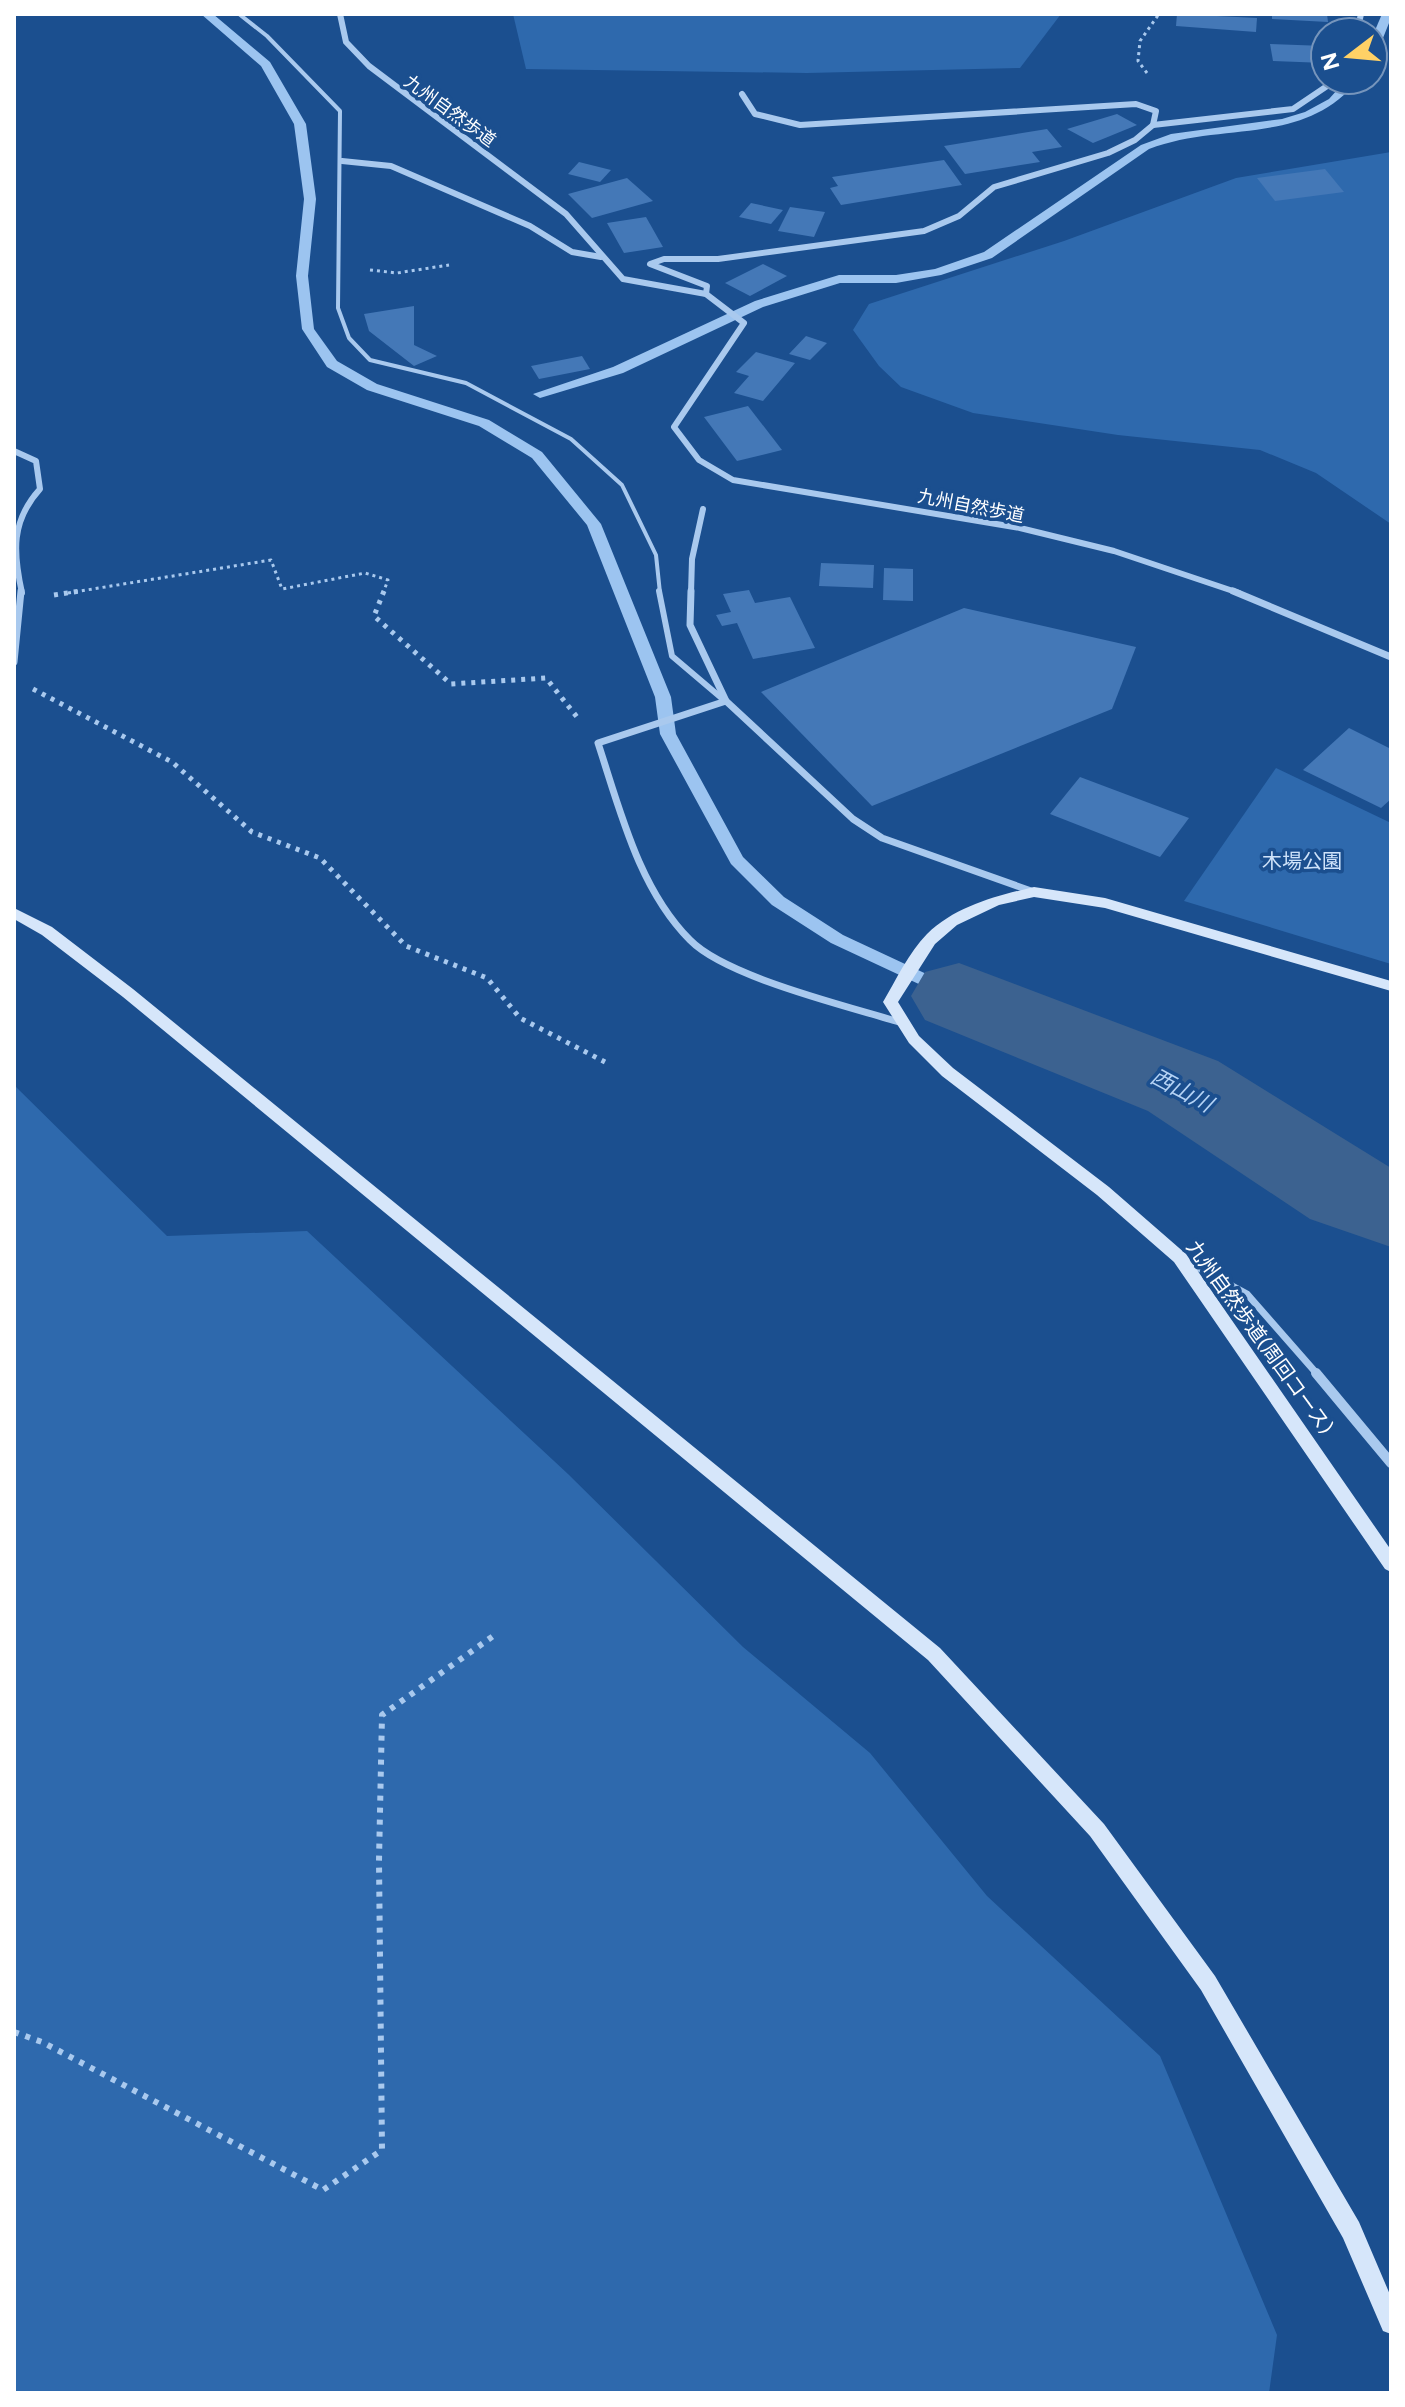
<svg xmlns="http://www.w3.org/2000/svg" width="1405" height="2407" font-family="Figtree,'Noto Sans JP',sans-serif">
<rect width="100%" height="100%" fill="#1b4f8f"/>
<g fill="#2e69ad">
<path d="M513,14H1061L1020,68L807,73L526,69Z"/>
<path d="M1391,152V524L1316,473L1260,450L1118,435L973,413L901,387L879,366L853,330L869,304L1064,241L1236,178Z"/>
<path d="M1276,768L1391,823V964L1184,901Z"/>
<path d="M14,1085L167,1236L307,1231L568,1474L743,1647L870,1753L987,1896L1160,2056L1277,2335L1269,2393H14Z"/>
</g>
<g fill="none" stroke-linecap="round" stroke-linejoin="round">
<g fill="#9cc4f0" fill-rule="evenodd">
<path d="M201,14H213L270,62L306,124L316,199L308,276L314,329L337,361L377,384L489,420L542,452L601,524L671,697L676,734L743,857L784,897L843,935L965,992L967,996L965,1000H953L831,943L772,905L731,864L660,734L655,697L587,525L532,458L479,426L367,390L327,367L302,329L296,276L304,199L294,124L261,66Z"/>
<path d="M1382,14H1391V18L1379,48L1373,51V35Z"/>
<path d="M1346,80H1358C1304,147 1222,121 1149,149L992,258L941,275L896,283H840L763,307L623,373L540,398L533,394L613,367L755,301L839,275H896L935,269L984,252L1141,145L1171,134L1282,119L1305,112L1329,99Z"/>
</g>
<path fill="#3c6290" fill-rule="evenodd" d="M959,963L1218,1061L1391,1168V1247L1310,1219L1148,1111L925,1020L911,996L925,972Z"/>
</g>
<g fill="#4478b7">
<path d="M1177,14L1257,18L1256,32L1176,26Z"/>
<path d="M1272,14H1327L1328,22L1272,19Z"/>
<path d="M1270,44L1325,46V63L1273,61Z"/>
<path d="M1117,114L1137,125L1093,143L1067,129Z"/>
<path d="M1047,129L1062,147L1032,152L1040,162L965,174L944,146Z"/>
<path d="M944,160L962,185L841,205L830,188L838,186L832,177Z"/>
<path d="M579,162L611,170L600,182L568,174Z"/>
<path d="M1325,169L1344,192L1275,201L1257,178Z"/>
<path d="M627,178L653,201L592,218L568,194Z"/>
<path d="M751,203L783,210L771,224L739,217Z"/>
<path d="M790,207L825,212L814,237L778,231Z"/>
<path d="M646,217L663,247L624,253L607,223Z"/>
<path d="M763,264L787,276L750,296L725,283Z"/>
<path d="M414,306V345L437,356L414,366L369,331L364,314Z"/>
<path d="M806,336L827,343L810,360L789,354Z"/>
<path d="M756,352L795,363L763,401L734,393L749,376L736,372Z"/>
<path d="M582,356L590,369L539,379L531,366Z"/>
<path d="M748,406L782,450L737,461L704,417Z"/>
<path d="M821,563L874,565L873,588L819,586Z"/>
<path d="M884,568L913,569V601L883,600Z"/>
<path d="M749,590L755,603L790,597L815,648L753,659L737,623L722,626L716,615L731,612L723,594Z"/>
<path d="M964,608L1136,647L1112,709L872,806L761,692Z"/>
<path d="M1349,728L1391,749V799L1381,808L1303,770Z"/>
<path d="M1080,777L1189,818L1160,857L1050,814Z"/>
</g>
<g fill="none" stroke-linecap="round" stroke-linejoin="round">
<g stroke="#a9c9ee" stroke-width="3" stroke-dasharray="3 4" stroke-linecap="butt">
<path d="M1147,73L1138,61L1140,41L1159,14"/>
<path d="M370,270L397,273L449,265"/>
<path d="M68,593L271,560L282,589L365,573L388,580L383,593"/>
</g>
<g stroke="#a9c9ee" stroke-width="5" stroke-dasharray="4 6" stroke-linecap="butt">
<path d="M384,591L374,616L451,684L546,678L577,717"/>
<path d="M54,595L80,591"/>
<path d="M33,689L172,762L252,832L320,858L406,946L487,978L520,1018L605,1062"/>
</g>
<path stroke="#a9c9ee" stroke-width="6" stroke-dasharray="5 7" stroke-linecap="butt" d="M14,2032L42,2042L323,2190L382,2150L379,1861L382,1715L496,1634"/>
<path stroke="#a9c9ee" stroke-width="4" d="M239,14L267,36L340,111L338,308L349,338L370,360L466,383L571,439L622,485L656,555L660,593"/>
<path stroke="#a9c9ee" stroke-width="6" d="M659,591L672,656L725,701"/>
<g stroke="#a9c9ee" stroke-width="6">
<path d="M340,14L346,42L369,66L566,214L623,279L706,294L744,323L674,427L699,460L733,480L1020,528L1114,551L1239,593"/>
<path d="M1357,32L1361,14"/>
<path d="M742,94L755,114L800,125L1136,104L1156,111L1153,125"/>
<path d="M342,161L391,166L530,226L572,252L601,257"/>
<path d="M706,294L707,286L650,264L664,259H718L924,231L959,216L994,187L1108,153L1135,140L1153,125L1293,109L1336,80"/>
<path d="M14,451L36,461L40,489C11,521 13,552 22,593"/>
<path d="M691,593L692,559L703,509"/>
</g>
<g stroke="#a9c9ee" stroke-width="7">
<path d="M691,591L690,625L726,701L853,819L882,838L1034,892"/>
<path d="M1233,591L1391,657"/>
<path d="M14,662L21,591"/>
<path d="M726,701L598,743C620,810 639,889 690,940C726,977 847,1006 899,1022"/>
<path d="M1186,1261L1247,1294L1318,1375"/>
</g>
<path stroke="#a9c9ee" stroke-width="10" d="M1316,1373L1391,1463"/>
<g fill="#d6e6fa" fill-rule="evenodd">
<path d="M1034,887L1105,898L1391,981V991L1105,908L1034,897L999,905L957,925L935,944L898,1002L919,1036L953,1068L1109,1187L1186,1254L1391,1550V1572L1385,1569L1174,1262L1097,1195L942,1076L909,1043L883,1002C896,980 909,952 927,934C956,906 996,896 1034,887Z"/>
<path d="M14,908L52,927L133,989L940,1648L1104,1824L1215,1976L1359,2222L1391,2297V2334L1383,2331L1343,2238L1201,1990L1090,1836L928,1660L123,997L42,935L14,919Z"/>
</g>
</g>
<g text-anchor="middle" stroke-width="7" stroke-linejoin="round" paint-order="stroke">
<g font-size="18" fill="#fff" stroke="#1b4f8f">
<text transform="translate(450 111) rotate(36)" y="6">九州自然歩道</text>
<text transform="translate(971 506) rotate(11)" y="6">九州自然歩道</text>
</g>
<g font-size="20" fill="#cfe3fa" stroke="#1b4f8f">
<text x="1302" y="868">木場公園</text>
</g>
<g font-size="20" fill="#fff" stroke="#1b4f8f">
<text transform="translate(1260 1337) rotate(54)" y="7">九州自然歩道(周回コース)</text>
</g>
<g font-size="22" font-style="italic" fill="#b5d3f5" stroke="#1b4f8f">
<text transform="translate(1182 1090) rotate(28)" y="8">西山川</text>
</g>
</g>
<rect width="1405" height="2407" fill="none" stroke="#ffffff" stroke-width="32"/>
<g transform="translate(1349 56) rotate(254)"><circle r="38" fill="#1b4f8f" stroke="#7695bc" stroke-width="2"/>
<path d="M0-6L14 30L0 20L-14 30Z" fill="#ffd166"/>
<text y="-12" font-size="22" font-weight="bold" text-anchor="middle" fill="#ffffff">N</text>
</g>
</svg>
